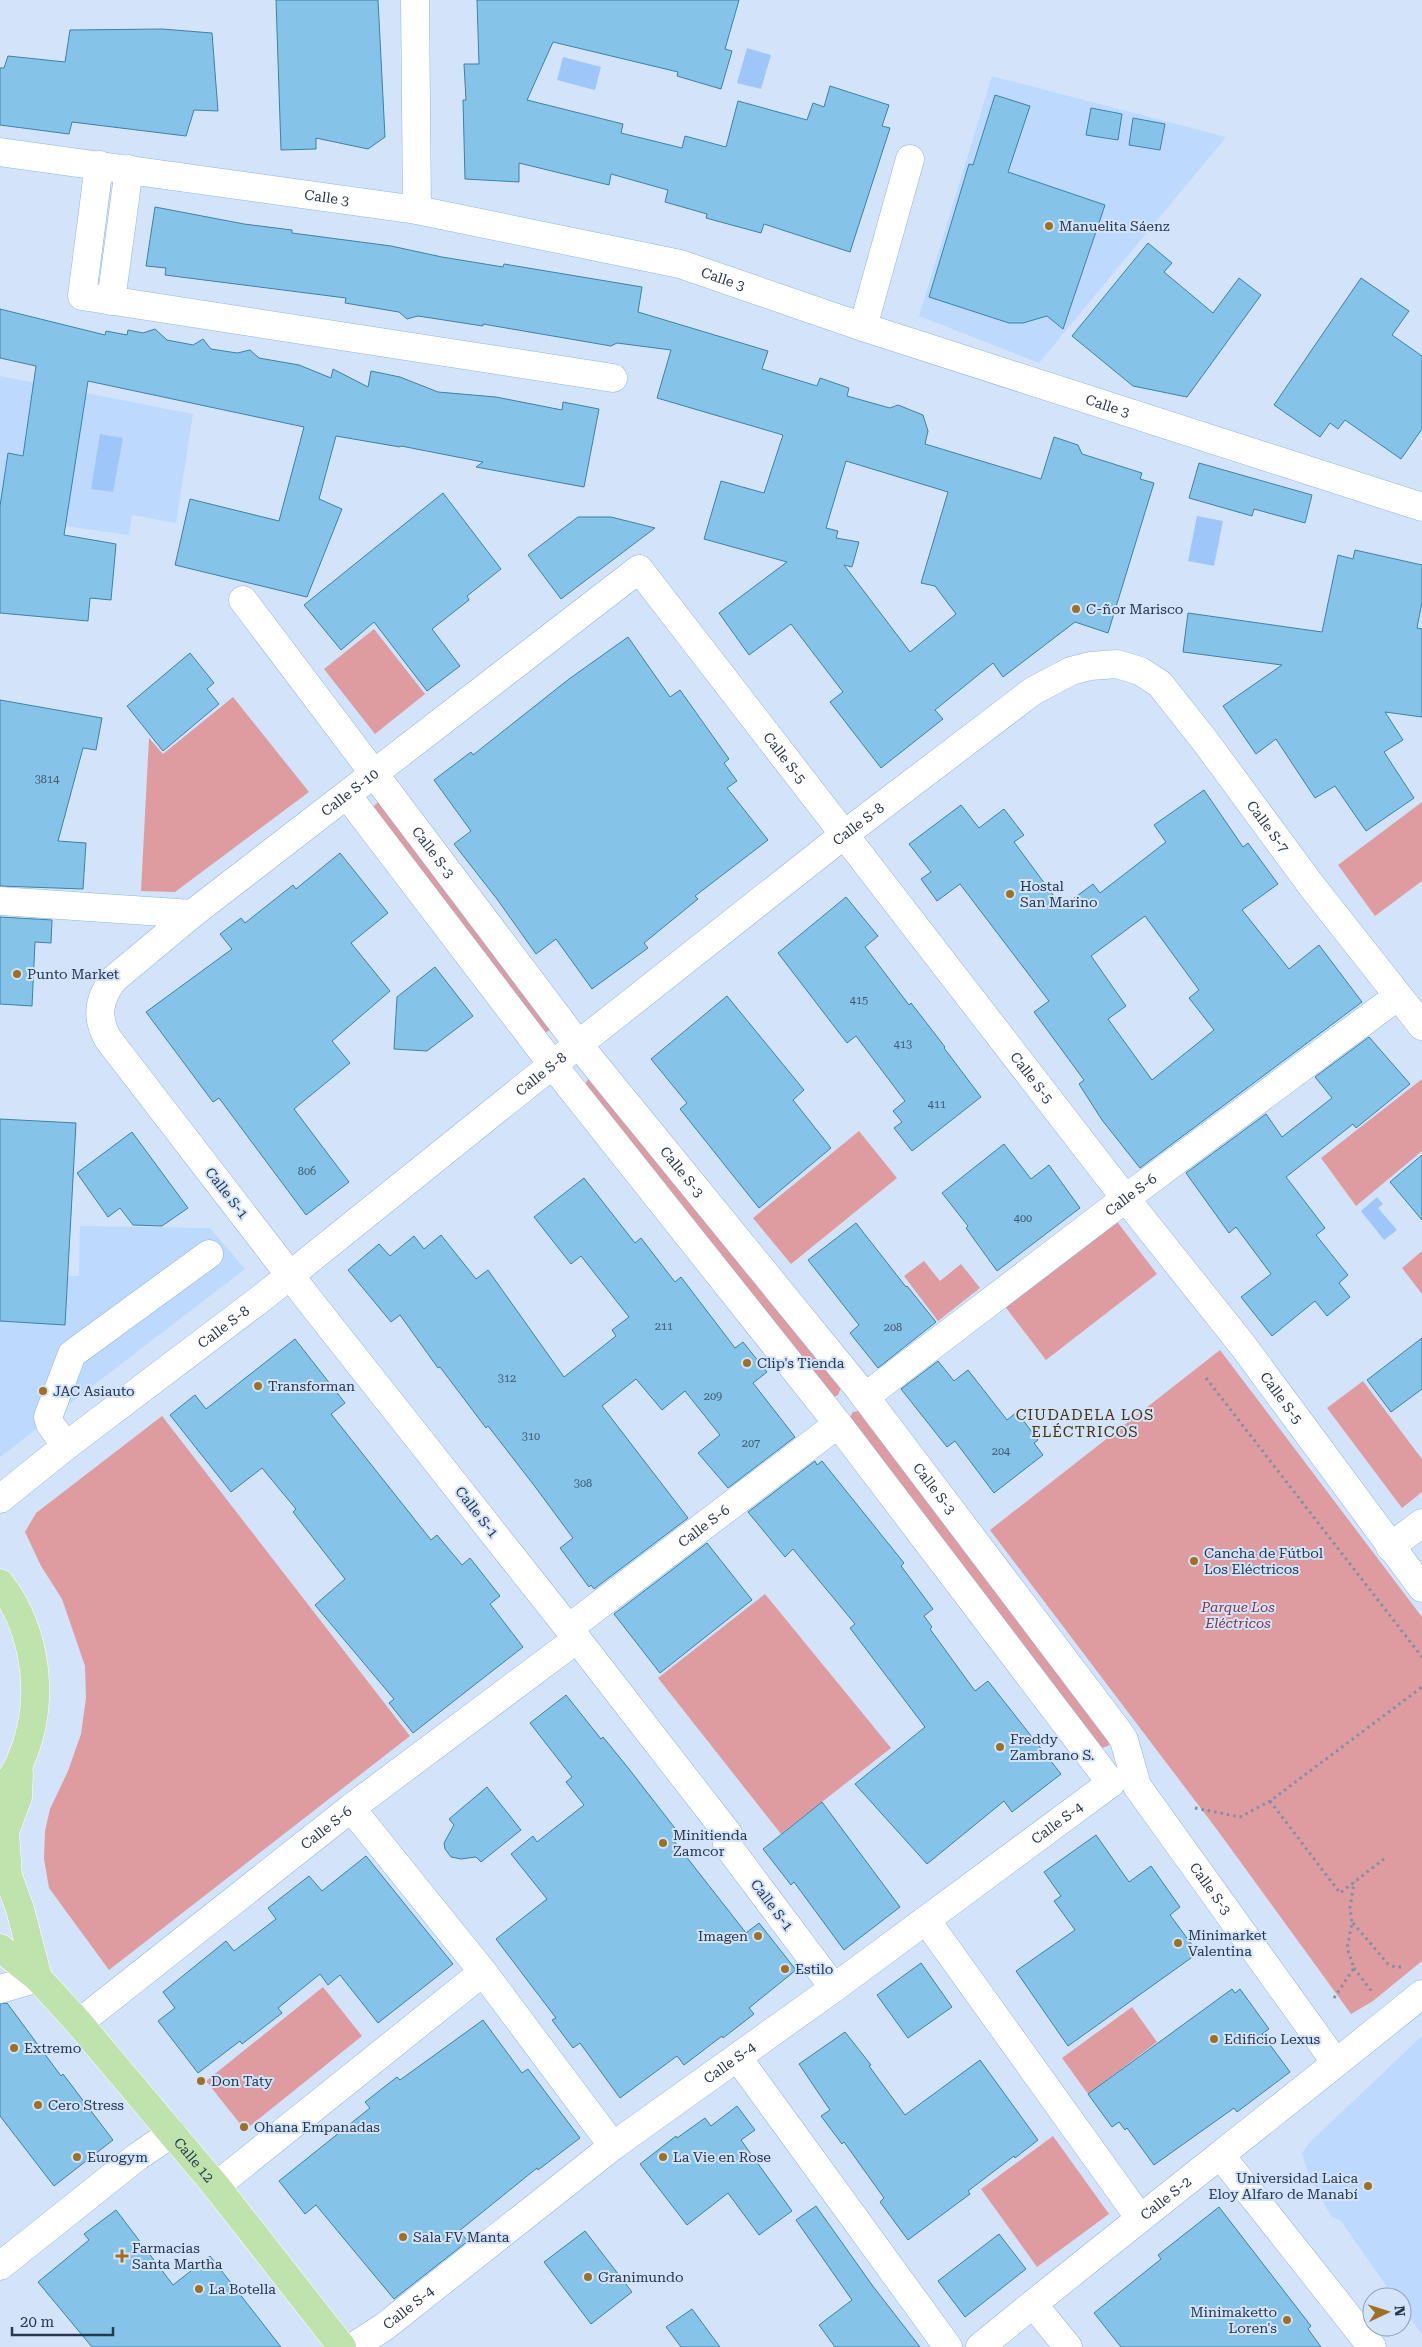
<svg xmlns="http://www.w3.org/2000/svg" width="1422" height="2347" font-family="'Roboto Serif',serif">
<rect width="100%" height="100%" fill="#d3e4fa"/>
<g fill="#bdd9fe">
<path d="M992,76L1226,137L1039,363L919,316Z"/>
<path d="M0,376L193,414L176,523L132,515L129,535L0,517Z"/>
<path d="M80,1226L210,1228L245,1269L0,1457V1321L65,1325L68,1276H79Z"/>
<path d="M1422,2036V2334L1402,2308V2297H1394L1341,2221L1331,2216L1309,2176L1302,2153L1310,2142Z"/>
</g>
<g fill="#de9ca1">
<path d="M374,629L425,694L375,734L324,669Z"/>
<path d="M233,697L309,792L175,892L141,891L149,738L163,754Z"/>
<path d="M1422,802V881L1375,916L1338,865Z"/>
<path d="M377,803H380L551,1030L546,1032L540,1030L373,807Z"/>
<path d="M589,1078L841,1388L838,1395L833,1397L585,1084Z"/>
<path d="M1422,1079V1151L1356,1206L1321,1158Z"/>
<path d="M859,1131L897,1178L791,1264L753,1218Z"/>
<path d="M1115,1219L1157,1274L1046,1360L1003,1304Z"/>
<path d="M1422,1251V1294L1402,1268Z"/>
<path d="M924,1261L940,1281L961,1264L980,1288L938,1321L904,1276Z"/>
<path d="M1220,1350L1422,1617V1961L1373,2001L1351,2014L1218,1831L990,1530Z"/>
<path d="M1363,1381L1422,1459V1492L1402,1508L1327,1408Z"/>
<path d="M859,1411L1111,1742L1108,1746L1101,1748L850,1417L853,1412Z"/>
<path d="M162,1416L410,1736L109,1970L49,1888L44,1859L45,1831L50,1809L68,1771L81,1734L86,1698L85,1666L62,1599L41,1566L25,1532L36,1513Z"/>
<path d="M765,1594L891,1748L781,1834L658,1678Z"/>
<path d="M323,1987L362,2036L245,2130L206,2081Z"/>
<path d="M1132,2007L1157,2042L1088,2094L1062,2058Z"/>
<path d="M1053,2136L1109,2214L1037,2267L981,2189Z"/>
</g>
<g fill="#9fc6f8">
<path d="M747,48L771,55L761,89L737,83Z"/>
<path d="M563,57L601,67L595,90L557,80Z"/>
<path d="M100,434L123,438L113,492L91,489Z"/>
<path d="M1197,516L1223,521L1214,566L1188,561Z"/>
<path d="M1377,1197L1383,1204L1378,1208L1397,1230L1384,1240L1361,1211Z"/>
</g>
<g fill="#85c4e8" stroke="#3d81a5" fill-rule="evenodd">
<path d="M276,0H378L385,137L368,149L316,138V149L281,150Z"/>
<path d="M477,0H739L725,49L732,51L721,89L677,76L678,72L553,42L527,100L623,124L621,133L682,148L685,136L726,147L738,101L807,120L813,103L824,107L830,86L889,105L882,126L890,128L850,252L764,224L761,233L706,218L707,214L665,202L668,190L611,174L609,185L519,163V182L465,179L463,100H466L464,64H479Z"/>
<path d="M162,29L212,33L218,111L194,110L186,136L72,122L69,134L0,125V68H4L8,56L65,62L70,30Z"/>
<path d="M995,95L1030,106L1008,172L1105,205L1063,329L1047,316L1023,323H1009L929,297L969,164L973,165Z"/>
<path d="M1091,108L1122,114L1118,140L1086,135Z"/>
<path d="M1133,118L1165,124L1160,150L1129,145Z"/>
<path d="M155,207L244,224L292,230V233L391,246L442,257L503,267L504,264L642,287L638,312L768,351L762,369L817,386L820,378L849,388L847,396L890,408L898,405L923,415L928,431L925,444L1041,479L1054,437L1078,445L1082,454L1142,473L1140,479L1154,483L1108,633L1075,622L1003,677L993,663L935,710L943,719L881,768L830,702L843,692L791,624L749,655L719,613L787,562L704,539L721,481L764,493L783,435L657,398L671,350L617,343L611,346L483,324V326L418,316L407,319L399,312L345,303L346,298L165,275L166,268L146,266ZM846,461L948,492L921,583L935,586L956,614L910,652L844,565L852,567L859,542L836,538L838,531L826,528Z"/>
<path d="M1148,243L1172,263L1164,272L1213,313L1239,278L1261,295L1187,397L1133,386L1072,336Z"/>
<path d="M1361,278L1409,311L1392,335L1422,356V429L1401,459L1345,420L1338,429L1330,423L1320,437L1274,405Z"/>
<path d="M0,309L105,335L106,331L127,335L128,330L143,333L155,329L167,340L193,345L203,339L211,349L237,353L250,350L259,358L299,365L331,378L333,369L368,387L371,371L400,377L438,392L496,397L562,410L563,402L599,409L584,487L476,467L483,462L401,446L400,447L336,436L319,499L342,509L307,597L175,565L190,499L279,521L304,427L88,381L64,535L116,544L111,600L90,598L88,621L0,613V506L8,453L23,456L36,366L0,358Z"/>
<path d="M1199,463L1312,495L1305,523L1254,509L1252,516L1189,498Z"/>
<path d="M443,493L501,569L467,596L469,600L432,629L460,666L427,691L374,622L341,650L304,605Z"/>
<path d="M578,517H611L655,528L561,599L528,555Z"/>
<path d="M1355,550L1422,565V602L1417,628L1422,629V717L1385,712L1403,740L1384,752L1414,798L1366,831L1335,786L1315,798L1276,739L1256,754L1223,706L1282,665L1183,652L1188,613L1322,632L1338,555L1353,559Z"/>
<path d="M628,637L670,697L680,690L729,759L724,763L737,781L727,788L768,840L695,896L698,899L644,943L648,948L592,989L556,939L536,954L497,899L454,844L471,831L434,780L471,752L473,755L569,679Z"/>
<path d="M190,653L214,683L207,689L219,704L163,751L127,706Z"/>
<path d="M0,700L102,718L96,750L83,748L58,841L86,843L83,889L0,886Z"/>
<path d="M1204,790L1243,847L1248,843L1278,884L1242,910L1289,969L1319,945L1362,1002L1140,1168L1102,1120L1079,1084L1084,1080L1034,1012L1049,1001L960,884L937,901L921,879L931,872L909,844L961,805L979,828L1004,809L1024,835L1014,842L1062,907L1093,884L1100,893L1166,842L1154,825ZM1145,916L1199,990L1189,998L1214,1030L1152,1080L1108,1019L1126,1006L1091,956Z"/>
<path d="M340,853L388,913L351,943L390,991L332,1041L350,1063L294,1109L349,1182L306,1215L219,1098L213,1102L146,1012L232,949L220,934L241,918L245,923L293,885L296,889Z"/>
<path d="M846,897L878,936L865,947L909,1005L911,1003L945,1047L944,1048L981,1097L912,1151L894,1128L902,1122L893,1111L905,1101L856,1036L847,1043L778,953Z"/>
<path d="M0,917L52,920L51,943L35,942L32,1006L0,1004Z"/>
<path d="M435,967L473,1016L427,1051L394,1049L397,997Z"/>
<path d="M727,996L804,1090L793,1100L831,1148L759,1208L680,1109L687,1103L651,1059Z"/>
<path d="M1369,1037L1410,1084L1356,1128L1353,1124L1286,1177L1325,1228L1316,1235L1348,1275L1339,1283L1350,1297L1327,1316L1315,1301L1272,1336L1241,1297L1271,1274L1236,1227L1229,1233L1186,1173L1266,1114L1282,1137L1332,1098L1315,1077Z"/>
<path d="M0,1119L76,1123L65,1325L0,1321Z"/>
<path d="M132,1132L188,1208L162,1226L133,1225L120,1208L108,1217L77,1173Z"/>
<path d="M1004,1144L1031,1179L1049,1165L1080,1208L997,1271L966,1228L968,1226L942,1193Z"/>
<path d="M1422,1155V1220L1390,1182Z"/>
<path d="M584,1178L635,1243L641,1238L675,1282L681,1277L735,1348L743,1342L767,1372L753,1383L795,1437L728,1488L698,1453L720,1435L685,1391L662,1410L636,1379L602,1406L688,1518L594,1589L591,1585L589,1587L560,1548L573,1538L533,1484L488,1426L486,1428L440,1367L438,1368L400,1315L391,1322L348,1270L379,1244L390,1256L414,1236L424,1249L441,1235L476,1279L488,1270L564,1377L616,1336L612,1330L629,1317L581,1256L571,1264L534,1217Z"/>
<path d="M856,1223L906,1287L907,1286L936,1322L878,1368L850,1333L859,1325L808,1260Z"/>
<path d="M1422,1338V1389L1391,1412L1367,1380Z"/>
<path d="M295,1339L345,1403L331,1414L431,1540L437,1535L462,1565L470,1558L500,1596L490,1604L523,1647L413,1733L389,1703L394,1699L315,1605L345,1579L293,1512L296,1509L262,1468L231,1492L170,1415L195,1395L206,1409Z"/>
<path d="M938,1361L954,1381L968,1370L1007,1420L1017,1412L1038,1440L1034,1443L1043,1455L994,1493L955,1441L947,1447L901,1389Z"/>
<path d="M815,1461L817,1465L822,1461L904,1563L901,1566L933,1609L924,1616L932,1627L930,1629L975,1691L988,1681L1061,1774L1012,1812L1004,1801L927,1864L855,1784L925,1727L850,1628L855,1624L793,1549L785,1557L748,1512Z"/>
<path d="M707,1543L752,1600L660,1673L614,1614Z"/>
<path d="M566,1695L601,1739L603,1737L629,1769L681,1836L674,1841L746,1933L759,1923L796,1970L749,2008L754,2014L723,2038L722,2036L684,2065L677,2056L620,2098L580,2043L573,2048L552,2020L556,2018L496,1939L547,1899L511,1854L533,1836L537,1842L584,1805L566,1782L572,1777L530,1723Z"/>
<path d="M487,1787L521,1830L481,1862L476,1857L461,1859L451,1857L445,1849L444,1843L454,1825L449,1819Z"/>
<path d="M822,1802L900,1907L844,1950L794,1882L791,1885L763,1849Z"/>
<path d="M1096,1835L1129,1882L1151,1866L1180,1907L1170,1915L1198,1953L1068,2046L1016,1971L1075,1930L1054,1901L1061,1896L1044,1872Z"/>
<path d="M366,1856L453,1964L378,2023L340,1975L328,1985L320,1974L278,2008L282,2013L242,2044L240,2041L198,2073L158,2021L175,2008L163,1992L226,1941L234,1951L276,1919L268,1908L309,1876L322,1891Z"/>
<path d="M921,1963L952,2007L908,2038L877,1995Z"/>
<path d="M1232,1989L1235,1993L1240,1989L1269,2029L1262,2034L1290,2072L1237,2112L1234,2108L1154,2165L1127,2128L1125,2130L1119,2122L1112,2127L1088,2094Z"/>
<path d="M7,2003L61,2076L63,2074L113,2140L54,2186L0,2116V2004Z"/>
<path d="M483,2020L522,2073L528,2069L580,2138L538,2170L537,2168L459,2231L468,2241L394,2299L316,2205L305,2214L279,2181L370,2108L365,2102L397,2077L400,2080Z"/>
<path d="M845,2032L871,2065L869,2066L905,2115L980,2060L1038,2140L1015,2158L1014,2156L968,2191L970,2194L908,2240L880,2202L884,2198L844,2142L842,2144L821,2116L830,2110L799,2064Z"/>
<path d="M737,2106L755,2130L741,2140L792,2211L759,2235L728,2193L687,2225L640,2164L676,2136L677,2138L705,2118L711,2126Z"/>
<path d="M816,2206L872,2285L920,2347H835L819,2325L852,2300L796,2220Z"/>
<path d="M1219,2207L1311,2326L1308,2329L1321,2347H1121L1094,2313L1161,2259L1158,2255Z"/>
<path d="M116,2210L173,2285L210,2256L281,2347H92L38,2282L89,2240L84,2234Z"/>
<path d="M585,2231L632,2292L591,2324L544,2262Z"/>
<path d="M999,2234L1026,2269L965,2317L938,2281Z"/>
<path d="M692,2309L720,2347H681L666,2327Z"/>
</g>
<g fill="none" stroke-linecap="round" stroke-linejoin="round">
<g stroke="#8bb4e9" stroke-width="29">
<g id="minor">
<path d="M415,0L417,210"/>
<path id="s1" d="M0,152L417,210L680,264L863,327L1422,507"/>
<path d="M99,165L82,296L613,378"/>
<path d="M111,301L129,169"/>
<path d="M863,327L910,159"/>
<path id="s2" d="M243,600L578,1044L860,1390L1118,1731L1124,1740L1137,1786L1336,2063"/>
<path d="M347,795L552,1064L838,1424L1111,1783"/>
<path d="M0,901L192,914"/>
<path id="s3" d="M865,1397L1126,1198L1398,996"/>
<path d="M66,1446L50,1424L48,1417L72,1354L209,1254"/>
<path id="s4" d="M0,1499L66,1446L263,1297L532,1081L845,834L1033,691L1071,671L1090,666L1117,664L1140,671L1160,684L1205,741L1311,885L1422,1026"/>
<path d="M1390,1547L1422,1523"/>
<path id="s5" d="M569,1628L838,1424"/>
<path d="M351,1808L483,1972L613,2146"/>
<path d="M926,1920L1139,2217"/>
<path id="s6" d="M834,1988L727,1845L729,1835L577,1639L309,1300L108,1039C96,1018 98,999 114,979L192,914L639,569L1115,1185L1244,1347L1422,1588"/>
<path d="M0,1989L38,1978"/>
<path id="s7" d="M79,2023L351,1808L577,1639"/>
<path d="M738,2058L948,2347"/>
<path d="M1221,2156L1372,2347"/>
<path d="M216,2186L483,1972"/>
<path d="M0,2266L137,2157L172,2133"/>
<path d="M1033,2304L1068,2347"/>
<path id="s8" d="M353,2347L384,2327L613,2146L834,1988L1111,1783"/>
<path id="s9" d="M980,2347C1126,2228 1275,2113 1422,1994"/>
</g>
</g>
<g stroke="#fff" stroke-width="29">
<g id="major">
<path d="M0,1583C38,1633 46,1704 20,1762C15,1774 7,1785 0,1795"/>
<path d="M19,1773L18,1797L5,1832L8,1876L20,1909L38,1978"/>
<path id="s10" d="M0,1948L38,1978L79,2023L216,2186L342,2347"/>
</g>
</g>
<g stroke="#7f90a6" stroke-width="3" stroke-dasharray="2.5 4" stroke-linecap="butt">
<path d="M1206,1378L1422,1657"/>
<path d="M1270,1801L1340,1893L1384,1859"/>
<path d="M1195,1808L1240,1817L1270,1801L1422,1687"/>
<path d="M1353,1923L1388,1964L1395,1967H1404"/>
<path d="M1354,1968L1373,1993"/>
<path d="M1334,1998L1354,1968L1347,1948L1352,1923L1350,1908L1354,1882"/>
</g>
<use href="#minor" stroke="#fff" stroke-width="28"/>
<use href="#major" stroke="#c0e2ac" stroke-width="28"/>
</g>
<g fill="#9f6f23" stroke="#d3e4fa" stroke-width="2">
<circle cx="1049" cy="226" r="5"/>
<circle cx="1076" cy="609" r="5"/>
<circle cx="1010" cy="894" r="5"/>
<circle cx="17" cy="974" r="5"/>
<circle cx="747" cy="1363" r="5"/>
<circle cx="258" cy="1386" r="5"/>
<circle cx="43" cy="1391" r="5"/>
<circle cx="1194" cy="1561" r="5"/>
<circle cx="1000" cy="1747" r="5"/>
<circle cx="663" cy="1843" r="5"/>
<circle cx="758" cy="1936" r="5"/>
<circle cx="1178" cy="1943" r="5"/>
<circle cx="785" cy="1969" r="5"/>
<circle cx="1214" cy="2039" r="5"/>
<circle cx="14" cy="2048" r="5"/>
<circle cx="201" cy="2081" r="5"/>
<circle cx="38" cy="2105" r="5"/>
<circle cx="244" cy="2127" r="5"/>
<circle cx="77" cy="2157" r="5"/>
<circle cx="663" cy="2157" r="5"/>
<circle cx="1368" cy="2186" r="5"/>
<circle cx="403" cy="2237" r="5"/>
<path d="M119.5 2248.5h5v5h5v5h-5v5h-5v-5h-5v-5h5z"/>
<circle cx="588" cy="2277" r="5"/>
<circle cx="199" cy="2289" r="5"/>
<circle cx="1287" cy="2320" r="5"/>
</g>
<g text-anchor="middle" stroke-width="4" stroke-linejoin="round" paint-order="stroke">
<g font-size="11" fill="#3e5b74">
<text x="47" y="783">3814</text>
<text x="859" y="1004">415</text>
<text x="903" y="1048">413</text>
<text x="937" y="1108">411</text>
<text x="307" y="1175">806</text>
<text x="1023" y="1222">400</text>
<text x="664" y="1330">211</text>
<text x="893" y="1331">208</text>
<text x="507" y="1382">312</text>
<text x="713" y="1400">209</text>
<text x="531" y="1440">310</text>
<text x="751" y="1447">207</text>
<text x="1001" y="1455">204</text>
<text x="583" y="1487">308</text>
</g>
<g font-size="14" fill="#27384d" stroke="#d3e4fa">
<text dy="5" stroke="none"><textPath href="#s1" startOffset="330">Calle 3</textPath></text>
<text dy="5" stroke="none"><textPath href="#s1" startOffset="735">Calle 3</textPath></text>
<text dy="5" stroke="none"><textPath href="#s1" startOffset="1140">Calle 3</textPath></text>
<text dy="5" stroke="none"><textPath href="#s6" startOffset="2168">Calle S-5</textPath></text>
<text dy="5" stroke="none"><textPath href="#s6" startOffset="1564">Calle S-10</textPath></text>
<text dy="5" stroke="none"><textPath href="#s4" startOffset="1092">Calle S-8</textPath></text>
<text dy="5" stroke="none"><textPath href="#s4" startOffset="1628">Calle S-7</textPath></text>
<text dy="5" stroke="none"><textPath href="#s2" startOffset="316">Calle S-3</textPath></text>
<text dy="5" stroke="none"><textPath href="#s4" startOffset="688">Calle S-8</textPath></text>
<text dy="5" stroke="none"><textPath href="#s6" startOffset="2572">Calle S-5</textPath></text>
<text dy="5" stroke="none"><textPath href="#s2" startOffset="721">Calle S-3</textPath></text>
<text transform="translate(227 1193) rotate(52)" y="5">Calle S-1</text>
<text dy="5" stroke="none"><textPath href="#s3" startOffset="334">Calle S-6</textPath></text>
<text dy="5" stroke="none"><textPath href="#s4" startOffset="282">Calle S-8</textPath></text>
<text dy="5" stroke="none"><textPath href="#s6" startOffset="2978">Calle S-5</textPath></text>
<text dy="5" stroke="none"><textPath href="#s2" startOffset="1126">Calle S-3</textPath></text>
<text transform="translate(477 1512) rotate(52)" y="5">Calle S-1</text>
<text dy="5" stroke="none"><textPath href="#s5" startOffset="169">Calle S-6</textPath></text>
<text dy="5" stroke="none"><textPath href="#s8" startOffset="878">Calle S-4</textPath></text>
<text dy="5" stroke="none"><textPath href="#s7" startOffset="315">Calle S-6</textPath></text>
<text dy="5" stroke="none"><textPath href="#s2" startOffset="1615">Calle S-3</textPath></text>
<text transform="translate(772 1905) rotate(53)" y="5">Calle S-1</text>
<text dy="5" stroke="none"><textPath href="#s8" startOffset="472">Calle S-4</textPath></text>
<text dy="5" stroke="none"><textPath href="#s10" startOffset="288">Calle 12</textPath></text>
<text dy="5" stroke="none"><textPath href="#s9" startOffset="238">Calle S-2</textPath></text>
<text dy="5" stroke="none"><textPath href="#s8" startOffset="68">Calle S-4</textPath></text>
</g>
<g font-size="14" fill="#27384d" stroke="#d3e4fa" text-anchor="start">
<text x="1059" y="231">Manuelita Sáenz</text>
<text x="1086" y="614">C-ñor Marisco</text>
<text x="1020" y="891">Hostal<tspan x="1020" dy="16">San Marino</tspan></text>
<text x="27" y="979">Punto Market</text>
<text x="757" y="1368">Clip's Tienda</text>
<text x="268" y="1391">Transforman</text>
<text x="53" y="1396">JAC Asiauto</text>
<text x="1204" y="1558">Cancha de Fútbol<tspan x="1204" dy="16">Los Eléctricos</tspan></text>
<text x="1010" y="1744">Freddy<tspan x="1010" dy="16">Zambrano S.</tspan></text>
<text x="673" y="1840">Minitienda<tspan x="673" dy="16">Zamcor</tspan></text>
<text x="1188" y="1940">Minimarket<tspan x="1188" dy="16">Valentina</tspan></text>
<text x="748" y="1941" text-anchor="end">Imagen</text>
<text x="795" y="1974">Estilo</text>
<text x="1224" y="2044">Edificio Lexus</text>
<text x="24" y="2053">Extremo</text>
<text x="211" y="2086">Don Taty</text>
<text x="48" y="2110">Cero Stress</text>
<text x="254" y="2132">Ohana Empanadas</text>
<text x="87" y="2162">Eurogym</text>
<text x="673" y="2162">La Vie en Rose</text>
<text x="1358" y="2183" text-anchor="end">Universidad Laica<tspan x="1358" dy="16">Eloy Alfaro de Manabí</tspan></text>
<text x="413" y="2242">Sala FV Manta</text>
<text x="132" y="2253">Farmacias<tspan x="132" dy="16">Santa Martha</tspan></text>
<text x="598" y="2282">Granimundo</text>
<text x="209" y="2294">La Botella</text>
<text x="1277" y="2317" text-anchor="end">Minimaketto<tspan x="1277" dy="16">Loren's</tspan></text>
</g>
<g font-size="14" font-style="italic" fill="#873540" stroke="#d3e4fa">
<text x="1238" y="1612">Parque Los<tspan x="1238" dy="16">Eléctricos</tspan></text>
</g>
<g font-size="15" letter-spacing="1" fill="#4a330f" stroke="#d3e4fa">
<text x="1085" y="1420">CIUDADELA LOS<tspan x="1085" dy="17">ELÉCTRICOS</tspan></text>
</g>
</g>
<g transform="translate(1387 2312) rotate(86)"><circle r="24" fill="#d3e4fa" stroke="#8e9fb5"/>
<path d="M0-4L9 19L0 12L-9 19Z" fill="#9f6f23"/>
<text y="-8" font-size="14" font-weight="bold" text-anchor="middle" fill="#27384d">N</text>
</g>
<path d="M12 2327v8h101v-8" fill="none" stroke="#27384d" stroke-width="2.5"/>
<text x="20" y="2327" font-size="15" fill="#27384d" stroke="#d3e4fa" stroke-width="4" paint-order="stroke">20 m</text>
</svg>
